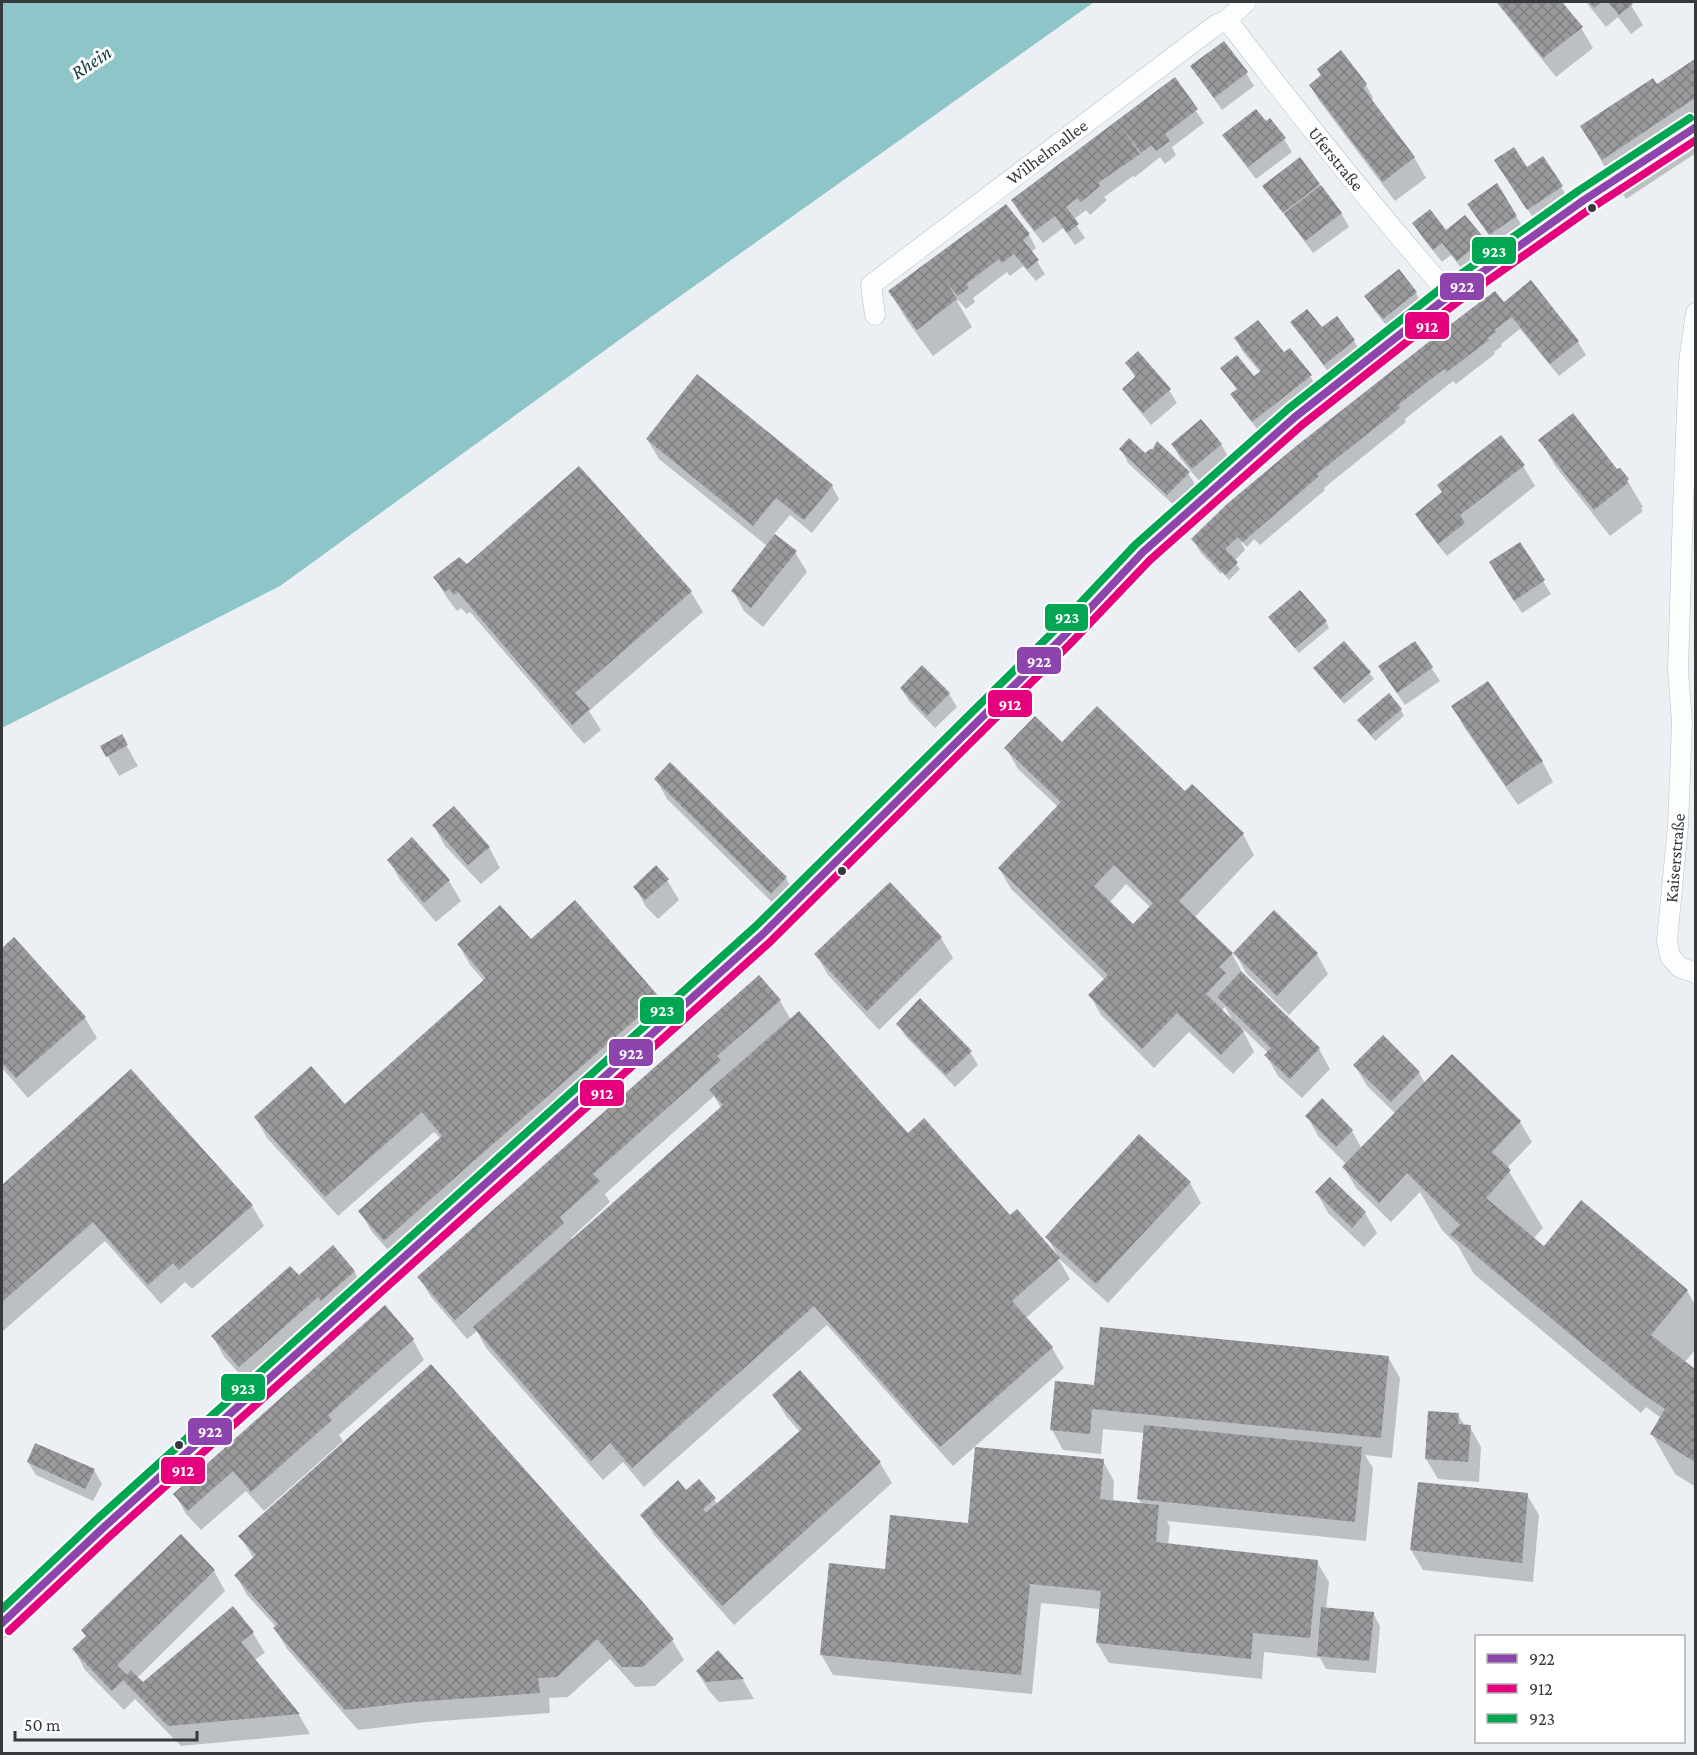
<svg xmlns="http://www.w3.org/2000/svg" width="1697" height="1755" font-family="'Crimson Pro',serif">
<defs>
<pattern id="building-cross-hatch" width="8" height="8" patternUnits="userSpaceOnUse" patternTransform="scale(1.5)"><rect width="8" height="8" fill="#9a9a9d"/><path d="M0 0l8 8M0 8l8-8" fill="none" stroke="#7e7f81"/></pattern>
</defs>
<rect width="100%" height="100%" fill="#ecf0f4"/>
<path fill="#8dc5c9" d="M2,2H1094L655,314L280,586L2,728Z"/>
<g fill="#0003" fill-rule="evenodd">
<path d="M1496,2H1562H1561L1581,28L1593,48L1556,77Z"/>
<path d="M1586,2H1629L1643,25L1631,34L1618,17L1606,27Z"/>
<path d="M1696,61V153L1626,199L1605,167L1582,127L1657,86Z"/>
<path d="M1246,73L1254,86L1222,110L1200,79Z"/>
<path d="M1175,80L1204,123L1172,147L1176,155L1165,164L1160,157L1135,177L1133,176L1104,197L1107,200L1090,215L1086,210L1073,220L1085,238L1075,245L1063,228L1043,243L1020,214L1013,201Z"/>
<path d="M1366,85L1373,98L1371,101L1414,157L1426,178L1395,201L1345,135L1318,99L1311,86Z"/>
<path d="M1270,120L1284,139L1292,152L1256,179L1232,148L1224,135L1265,123Z"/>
<path d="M1543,158L1569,200L1536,222L1517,193L1526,169Z"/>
<path d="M1300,159L1341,213L1349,227L1313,253L1268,192Z"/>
<path d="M1516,216L1524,229L1498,248L1477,217Z"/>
<path d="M1414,223L1484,239L1491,253L1465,273L1451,255L1442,262L1422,237Z"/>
<path d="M1029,235L1036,248L1031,252L1045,274L1036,281L1023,266L1010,276L1007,272L973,298L975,302L966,309L958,300L957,301L972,327L933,356L906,319L890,292Z"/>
<path d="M1531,282L1578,342L1586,355L1559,376L1520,329L1501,344L1502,346L1494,352L1495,354L1456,384L1453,381L1405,419L1406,422L1324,488L1325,490L1260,545L1254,539L1247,547L1242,542H1241L1245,550L1234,561L1240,569L1229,580L1222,572L1221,574L1201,553L1193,540Z"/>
<path d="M1416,293L1423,306L1391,331L1374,310L1366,296Z"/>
<path d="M1336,318L1354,341L1362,354L1332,377L1310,347L1321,330Z"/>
<path d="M1236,339L1284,355L1310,376L1318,389L1261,434L1240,407L1232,394L1260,372L1243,352Z"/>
<path d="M1127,363L1169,390L1177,403L1151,425L1132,402L1124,389L1136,379Z"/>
<path d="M647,439L832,486L839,499L812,533L790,515L774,534L795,552L807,572L763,627L744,611L733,591L767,546L659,459Z"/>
<path d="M1540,440L1617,471L1627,480L1643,507L1641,508L1643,511L1610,536L1556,467Z"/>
<path d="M1221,444L1229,458L1200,482L1180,458L1173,445Z"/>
<path d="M1121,449L1145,456L1188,473L1196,486L1176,507L1128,463Z"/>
<path d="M1523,466L1535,486L1447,556L1424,527L1417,514Z"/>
<path d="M1520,544L1551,594L1522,613L1498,576Z"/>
<path d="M467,566L691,592L703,612L589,711L601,730L584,744L470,612L467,614L461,608L457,611L447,598L435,578Z"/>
<path d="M1326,622L1329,628L1299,653L1274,623Z"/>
<path d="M1344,643L1374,679L1344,704L1315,669Z"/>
<path d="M1415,643L1440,681L1405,705L1388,680Z"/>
<path d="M901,688L949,694L957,707L935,728L909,701Z"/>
<path d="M1453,707L1542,761L1553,782L1518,805L1464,727Z"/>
<path d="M1401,710L1404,716L1375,741L1363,726Z"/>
<path d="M121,736L138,766L119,776L102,746Z"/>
<path d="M1062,744L1185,793L1192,786L1243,834L1254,855L1194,918L1232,954L1243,974L1319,1049L1330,1069L1302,1098L1278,1076L1266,1055L1268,1053L1241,1027L1254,1052L1233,1074L1189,1032L1154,1068L1101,1015L1090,995L1105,980L1011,889L999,868L1058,807L1018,769L1006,748ZM1126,884L1151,908L1133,926L1109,903ZM1225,1007L1233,1021L1221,1011Z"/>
<path d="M670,764L786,878L797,899L783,913L667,799L656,779Z"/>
<path d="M434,826L489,847L500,868L481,884L445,846Z"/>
<path d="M389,860L449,881L461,901L436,922L400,880Z"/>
<path d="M667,880L679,900L658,919L646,907L635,887Z"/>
<path d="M941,938L953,958L879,1030L828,975L816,954Z"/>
<path d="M14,939L85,1018L97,1038L28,1098L2,1068V950Z"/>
<path d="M459,945L659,998L671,1019L397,1260L372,1232L360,1212L441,1139L434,1132L338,1216L267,1138L256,1118L344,1106L484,981L470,965Z"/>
<path d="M1235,953L1317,954L1328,974L1289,1015L1246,973Z"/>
<path d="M780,1001L791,1020L907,1135L1058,1256L1047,1237L1190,1183L1201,1203L1108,1303L1057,1257L1070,1279L1026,1318L1052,1348L1064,1368L953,1466L827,1325L644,1487L623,1462L603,1480L486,1348L477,1331L467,1339L431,1297L419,1277ZM714,1096L721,1108L573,1241L571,1238L610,1202L605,1194Z"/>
<path d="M898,1024L970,1052L978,1065L955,1087L906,1037Z"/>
<path d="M1452,1056L1520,1122L1532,1142L1507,1168L1543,1228L1533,1239L1544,1248L1581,1203L1687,1291L1696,1306V1349L1684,1363L1696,1371V1487L1675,1474L1652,1434L1661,1418L1646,1407L1641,1413L1474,1274L1458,1246L1442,1230L1420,1192L1391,1222L1356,1188L1344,1167L1347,1165L1318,1136L1307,1116L1322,1101L1352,1131L1362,1149L1396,1114L1367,1086L1355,1066L1419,1073L1425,1083Z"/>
<path d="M131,1071L252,1206L264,1226L192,1289L185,1282L161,1304L105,1241L2,1332V1186Z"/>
<path d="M1330,1179L1365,1213L1377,1233L1364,1247L1328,1213L1317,1193Z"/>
<path d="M354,1271L365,1292L251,1386L224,1357L213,1336L299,1277Z"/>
<path d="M413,1340L424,1360L339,1435L343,1441L264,1511L246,1491L201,1530L186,1514L175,1494Z"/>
<path d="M1388,1357L1400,1378L1392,1458L1365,1455L1373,1468L1366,1541L1167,1521L1170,1527L1168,1545L1317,1562L1329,1582L1326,1609L1373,1613L1380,1626L1376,1673L1326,1669L1320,1658L1264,1652L1262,1679L1109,1663L1097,1643L1100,1609L1041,1603L1032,1694L833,1675L821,1654L887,1571L969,1525L1103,1461L1114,1481L1113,1502L1142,1505L1138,1499L1145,1433L1103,1429L1101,1454L1063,1450L1052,1430L1096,1386Z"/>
<path d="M800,1373L880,1463L892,1483L734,1625L654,1535L642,1515L686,1492L714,1499L718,1505L800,1432L786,1416L774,1396Z"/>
<path d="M1458,1415L1465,1426L1470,1427L1481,1447L1479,1482L1438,1479L1426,1459Z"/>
<path d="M28,1462L94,1470L102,1484L93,1501L36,1475Z"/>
<path d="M1527,1495L1539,1515L1533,1582L1423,1570L1411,1550Z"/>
<path d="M240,1536L672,1640L684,1660L655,1686L635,1687L610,1659L568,1697L549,1698L550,1713L426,1722L358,1730L287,1649L275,1629L276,1627L247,1595L236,1575L254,1559Z"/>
<path d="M214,1571L225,1591L137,1678L142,1684L232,1608L253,1633L265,1653L254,1660L299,1715L310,1734L181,1746L135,1699L124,1710L85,1670L74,1649Z"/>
<path d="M718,1652L743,1680L754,1699L719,1702L709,1691L697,1671Z"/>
</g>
<g fill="url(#building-cross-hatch)" fill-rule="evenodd">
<path d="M1497,2H1562L1583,27L1543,58Z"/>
<path d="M1589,2H1602L1594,8Z"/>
<path d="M1608,2H1631L1633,4L1619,15Z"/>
<path d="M1224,41L1248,72L1214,98L1190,66Z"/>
<path d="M1341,50L1367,84L1363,88L1415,157L1383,182L1309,85L1321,75L1317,69Z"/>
<path d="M1695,59V98L1602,160L1580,126L1653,78L1657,84Z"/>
<path d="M1175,77L1198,109L1165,134L1170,141L1156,151L1151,145L1141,153L1119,123L1140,154L1098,183L1100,186L1081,202L1077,198L1066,207L1079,224L1067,233L1055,216L1035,231L1011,200Z"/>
<path d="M1256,109L1266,121L1270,118L1286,138L1248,167L1222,135Z"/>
<path d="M1514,147L1527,167L1543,156L1563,186L1527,210L1494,160Z"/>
<path d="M1300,157L1320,184L1283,213L1262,186Z"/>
<path d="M1497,183L1517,216L1489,235L1467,204Z"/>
<path d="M1321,185L1342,213L1305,241L1284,214Z"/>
<path d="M1006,204L1030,234L1023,240L1039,260L1027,269L1014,254L1002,263L999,259L966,284L969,288L958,296L947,284L957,299L917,330L888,291Z"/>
<path d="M1430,209L1446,230L1465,215L1485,239L1457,261L1442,243L1433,250L1412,223Z"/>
<path d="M1399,269L1417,292L1383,319L1364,296Z"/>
<path d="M1531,280L1579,341L1550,364L1512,317L1494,330L1496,332L1487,338L1489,340L1447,372L1444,369L1398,405L1400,408L1317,474L1319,476L1243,542L1238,537L1225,549L1238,562L1225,575L1191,539L1227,504L1295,447L1468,311L1495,291L1504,302Z"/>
<path d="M1307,309L1322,327L1337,316L1355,340L1324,365L1290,322Z"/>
<path d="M1258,320L1284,352L1290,348L1312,375L1252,422L1230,394L1237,389L1220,368L1237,355L1254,376L1261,371L1234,338Z"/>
<path d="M1138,351L1171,389L1143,413L1122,389L1136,376L1125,363Z"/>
<path d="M697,374L833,485L804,520L776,498L753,526L646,439Z"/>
<path d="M1573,413L1617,469L1620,468L1629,479L1627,481L1628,483L1594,510L1538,440Z"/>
<path d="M1201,419L1222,444L1192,469L1171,444Z"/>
<path d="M1501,435L1525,465L1460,515L1465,523L1438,544L1415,514L1442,492L1437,485Z"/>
<path d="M1129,438L1145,453L1150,449H1153L1157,441L1190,472L1167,495L1119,449Z"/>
<path d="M579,466L692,591L575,693L590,709L572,725L458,592L454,595L449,589L445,592L433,577L459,557L467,564Z"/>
<path d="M775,534L797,551L751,608L731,591Z"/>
<path d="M1520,542L1545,580L1514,601L1489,562Z"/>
<path d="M1300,590L1327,621L1295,648L1268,617Z"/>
<path d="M1344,641L1371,672L1340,699L1313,668Z"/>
<path d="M1415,641L1433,667L1397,693L1378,666Z"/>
<path d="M922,665L950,693L927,716L900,688Z"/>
<path d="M1488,681L1543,761L1506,786L1451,706Z"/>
<path d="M1389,693L1402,709L1371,735L1357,720Z"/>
<path d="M1097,706L1185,791L1192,784L1244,833L1179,901L1233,953L1274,910L1318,953L1277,996L1233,953L1219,967L1226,973L1206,994L1244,1031L1221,1055L1177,1013L1142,1049L1088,995L1108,975L998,868L1061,802L1004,748L1035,716L1062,742ZM1114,865L1153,903L1133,924L1094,886Z"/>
<path d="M122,734L128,745L106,757L100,746Z"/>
<path d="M670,762L787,877L771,894L654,779Z"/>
<path d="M454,806L490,847L468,865L432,825Z"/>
<path d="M412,837L450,880L424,903L387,860Z"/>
<path d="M656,865L669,879L645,900L633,887Z"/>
<path d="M890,882L942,937L867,1011L814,954Z"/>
<path d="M575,900L660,998L468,1166L384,1241L358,1211L442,1136L422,1112L325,1197L254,1117L311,1066L345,1104L486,978L457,944L500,905L531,939Z"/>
<path d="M14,937L86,1017L16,1078L2,1063V948Z"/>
<path d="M1241,971L1320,1048L1290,1079L1264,1055L1271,1048L1217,997Z"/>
<path d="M759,975L781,1000L717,1056L721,1060L593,1174L600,1181L560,1217L564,1223L455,1320L417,1277Z"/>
<path d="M920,998L972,1051L946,1075L896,1024Z"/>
<path d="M799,1011L908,1133L924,1118L1010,1215L1017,1209L1060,1258L1012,1301L1053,1347L940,1447L814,1306L632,1468L610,1443L591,1461L473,1327L723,1105L709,1090Z"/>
<path d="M1383,1035L1420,1072L1391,1102L1353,1065Z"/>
<path d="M1452,1054L1521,1121L1492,1152L1511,1170L1486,1198L1544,1246L1581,1200L1688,1290L1651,1335L1695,1369V1462L1650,1434L1665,1409L1636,1389L1450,1234L1460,1225L1407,1173L1379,1203L1342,1167Z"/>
<path d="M131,1069L253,1205L179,1270L173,1263L148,1285L93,1222L2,1302V1185Z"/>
<path d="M1322,1098L1353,1130L1336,1147L1305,1116Z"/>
<path d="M1139,1134L1191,1182L1096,1284L1045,1237Z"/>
<path d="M1330,1177L1366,1212L1352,1228L1315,1192Z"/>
<path d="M333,1245L355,1271L321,1301L318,1297L239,1367L211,1336L290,1266L299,1275Z"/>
<path d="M385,1305L414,1339L328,1415L332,1420L251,1492L233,1471L188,1511L173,1494Z"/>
<path d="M1100,1327L1389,1356L1381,1438L1092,1409L1090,1434L1050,1430L1055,1381L1094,1385Z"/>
<path d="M431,1364L641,1600L674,1639L643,1667H622L597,1639L557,1677L538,1678L540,1693L414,1702L345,1710L273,1628L278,1624L234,1575L256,1555L238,1536Z"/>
<path d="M800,1370L881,1462L722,1606L640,1515L678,1480L686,1490L699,1479L716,1498L703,1509L706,1513L802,1429L772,1395Z"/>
<path d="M1428,1411L1459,1413L1458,1424L1471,1425L1468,1462L1425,1459Z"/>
<path d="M1144,1425L1362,1447L1355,1522L1137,1499Z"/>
<path d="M35,1443L95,1469L85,1489L27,1462Z"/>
<path d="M975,1447L1104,1459L1100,1499L1159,1505L1156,1542L1318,1560L1310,1638L1253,1633L1251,1659L1096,1643L1101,1591L1030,1584L1021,1675L820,1655L829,1563L885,1569L890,1515L968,1523Z"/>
<path d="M1418,1482L1528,1493L1522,1563L1410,1550Z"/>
<path d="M181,1534L215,1570L117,1665L127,1675L131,1670L143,1682L233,1606L254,1632L241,1642L300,1714L168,1726L123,1680L112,1691L72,1649L86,1636L81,1630Z"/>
<path d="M1321,1607L1374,1612L1369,1661L1317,1656Z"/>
<path d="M718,1650L744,1679L706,1682L696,1671Z"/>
</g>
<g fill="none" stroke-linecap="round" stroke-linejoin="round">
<g stroke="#bdc0c3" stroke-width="21">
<g id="minor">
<path d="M1227,20C1299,114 1372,207 1450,295"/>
<path d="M1696,313L1689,362L1683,509L1678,670L1682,723L1678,826L1667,940L1670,956L1679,967L1696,973"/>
<path d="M875,315L871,285L1216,25L1227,20L1246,2"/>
</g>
</g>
<g stroke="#bdc0c3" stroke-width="30">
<path id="secondary" d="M2,1623L103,1528L763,934L1063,637L1143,552L1295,417L1450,295L1584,200L1696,127"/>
</g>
<use href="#minor" stroke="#fcfdfd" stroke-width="20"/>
<use href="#secondary" stroke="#f4f4f1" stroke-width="28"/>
<g stroke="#fff" stroke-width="12">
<path id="bus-1" d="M2,1623L103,1528L763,934L1063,637L1143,552L1295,417L1450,295L1584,200L1696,127"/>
</g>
<g stroke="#fff" stroke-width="12">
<path id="bus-2" d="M9,1631L110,1536L770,942L1070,644L1150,560L1302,425L1456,303L1590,209L1696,140"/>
</g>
<g stroke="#fff" stroke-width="12">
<path id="bus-3" d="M2,1609L96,1520L756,926L1055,630L1135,545L1288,409L1444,286L1578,191L1690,118"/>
</g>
<use href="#bus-1" stroke="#8e44ad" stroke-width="8"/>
<use href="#bus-2" stroke="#e5007d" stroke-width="8"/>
<use href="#bus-3" stroke="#00a651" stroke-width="8"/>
</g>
<g fill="#363a3c" stroke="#fff" stroke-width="2">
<circle cx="1592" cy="208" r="5"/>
<circle cx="842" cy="871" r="5"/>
<circle cx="179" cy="1445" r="5"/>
</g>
<g text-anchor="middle" stroke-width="6" stroke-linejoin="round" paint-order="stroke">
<g font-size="18" fill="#363a3c" stroke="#fff">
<text transform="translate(1047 152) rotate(-37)" y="6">Wilhelmallee</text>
<text transform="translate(1336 159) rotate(51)" y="6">Uferstraße</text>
<text transform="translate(1675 858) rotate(-85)" y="6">Kaiserstraße</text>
</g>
<g font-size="20" font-style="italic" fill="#163c3e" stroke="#fff">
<text transform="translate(91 62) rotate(-34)" y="7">Rhein</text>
</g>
</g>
<g stroke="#fff" stroke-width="2">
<rect x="1471" y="236" width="46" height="29" rx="6" fill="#00a651"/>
<rect x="1439" y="272" width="46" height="29" rx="6" fill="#8e44ad"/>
<rect x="1404" y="311" width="46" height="29" rx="6" fill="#e5007d"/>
<rect x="1044" y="603" width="45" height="29" rx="6" fill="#00a651"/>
<rect x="1016" y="646" width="46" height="29" rx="6" fill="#8e44ad"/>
<rect x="987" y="689" width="46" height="29" rx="6" fill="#e5007d"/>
<rect x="639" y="996" width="46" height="29" rx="6" fill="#00a651"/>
<rect x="608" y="1038" width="46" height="29" rx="6" fill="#8e44ad"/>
<rect x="579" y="1079" width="46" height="28" rx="6" fill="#e5007d"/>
<rect x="220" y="1373" width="46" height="29" rx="6" fill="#00a651"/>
<rect x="187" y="1417" width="46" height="29" rx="6" fill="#8e44ad"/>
<rect x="160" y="1456" width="46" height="29" rx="6" fill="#e5007d"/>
</g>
<g font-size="16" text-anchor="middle" font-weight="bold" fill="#fff">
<text x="1494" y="257">923</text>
<text x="1462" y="292">922</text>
<text x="1427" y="332">912</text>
<text x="1067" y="623">923</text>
<text x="1039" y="667">922</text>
<text x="1010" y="710">912</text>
<text x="662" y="1016">923</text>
<text x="631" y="1059">922</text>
<text x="602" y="1099">912</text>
<text x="243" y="1394">923</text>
<text x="210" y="1437">922</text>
<text x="183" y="1476">912</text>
</g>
<rect width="1697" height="1755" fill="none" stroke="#363a3c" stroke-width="6"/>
<rect x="1475" y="1635" width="210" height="108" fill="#ffffff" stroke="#afb0b1" stroke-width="1.5"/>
<rect x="1487" y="1654" width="30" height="9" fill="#8e44ad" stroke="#afb0b1" stroke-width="1.5"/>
<text x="1529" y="1665" font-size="18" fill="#363a3c">922</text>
<rect x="1487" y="1684" width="30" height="9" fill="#e5007d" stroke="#afb0b1" stroke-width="1.5"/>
<text x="1529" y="1695" font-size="18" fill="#363a3c">912</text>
<rect x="1487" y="1714" width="30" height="9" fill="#00a651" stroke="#afb0b1" stroke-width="1.5"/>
<text x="1529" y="1725" font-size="18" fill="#363a3c">923</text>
<path d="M15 1731v9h182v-9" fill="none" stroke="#363a3c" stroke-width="3"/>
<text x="24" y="1731" font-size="18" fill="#363a3c" stroke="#ffffff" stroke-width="4.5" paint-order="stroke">50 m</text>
</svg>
